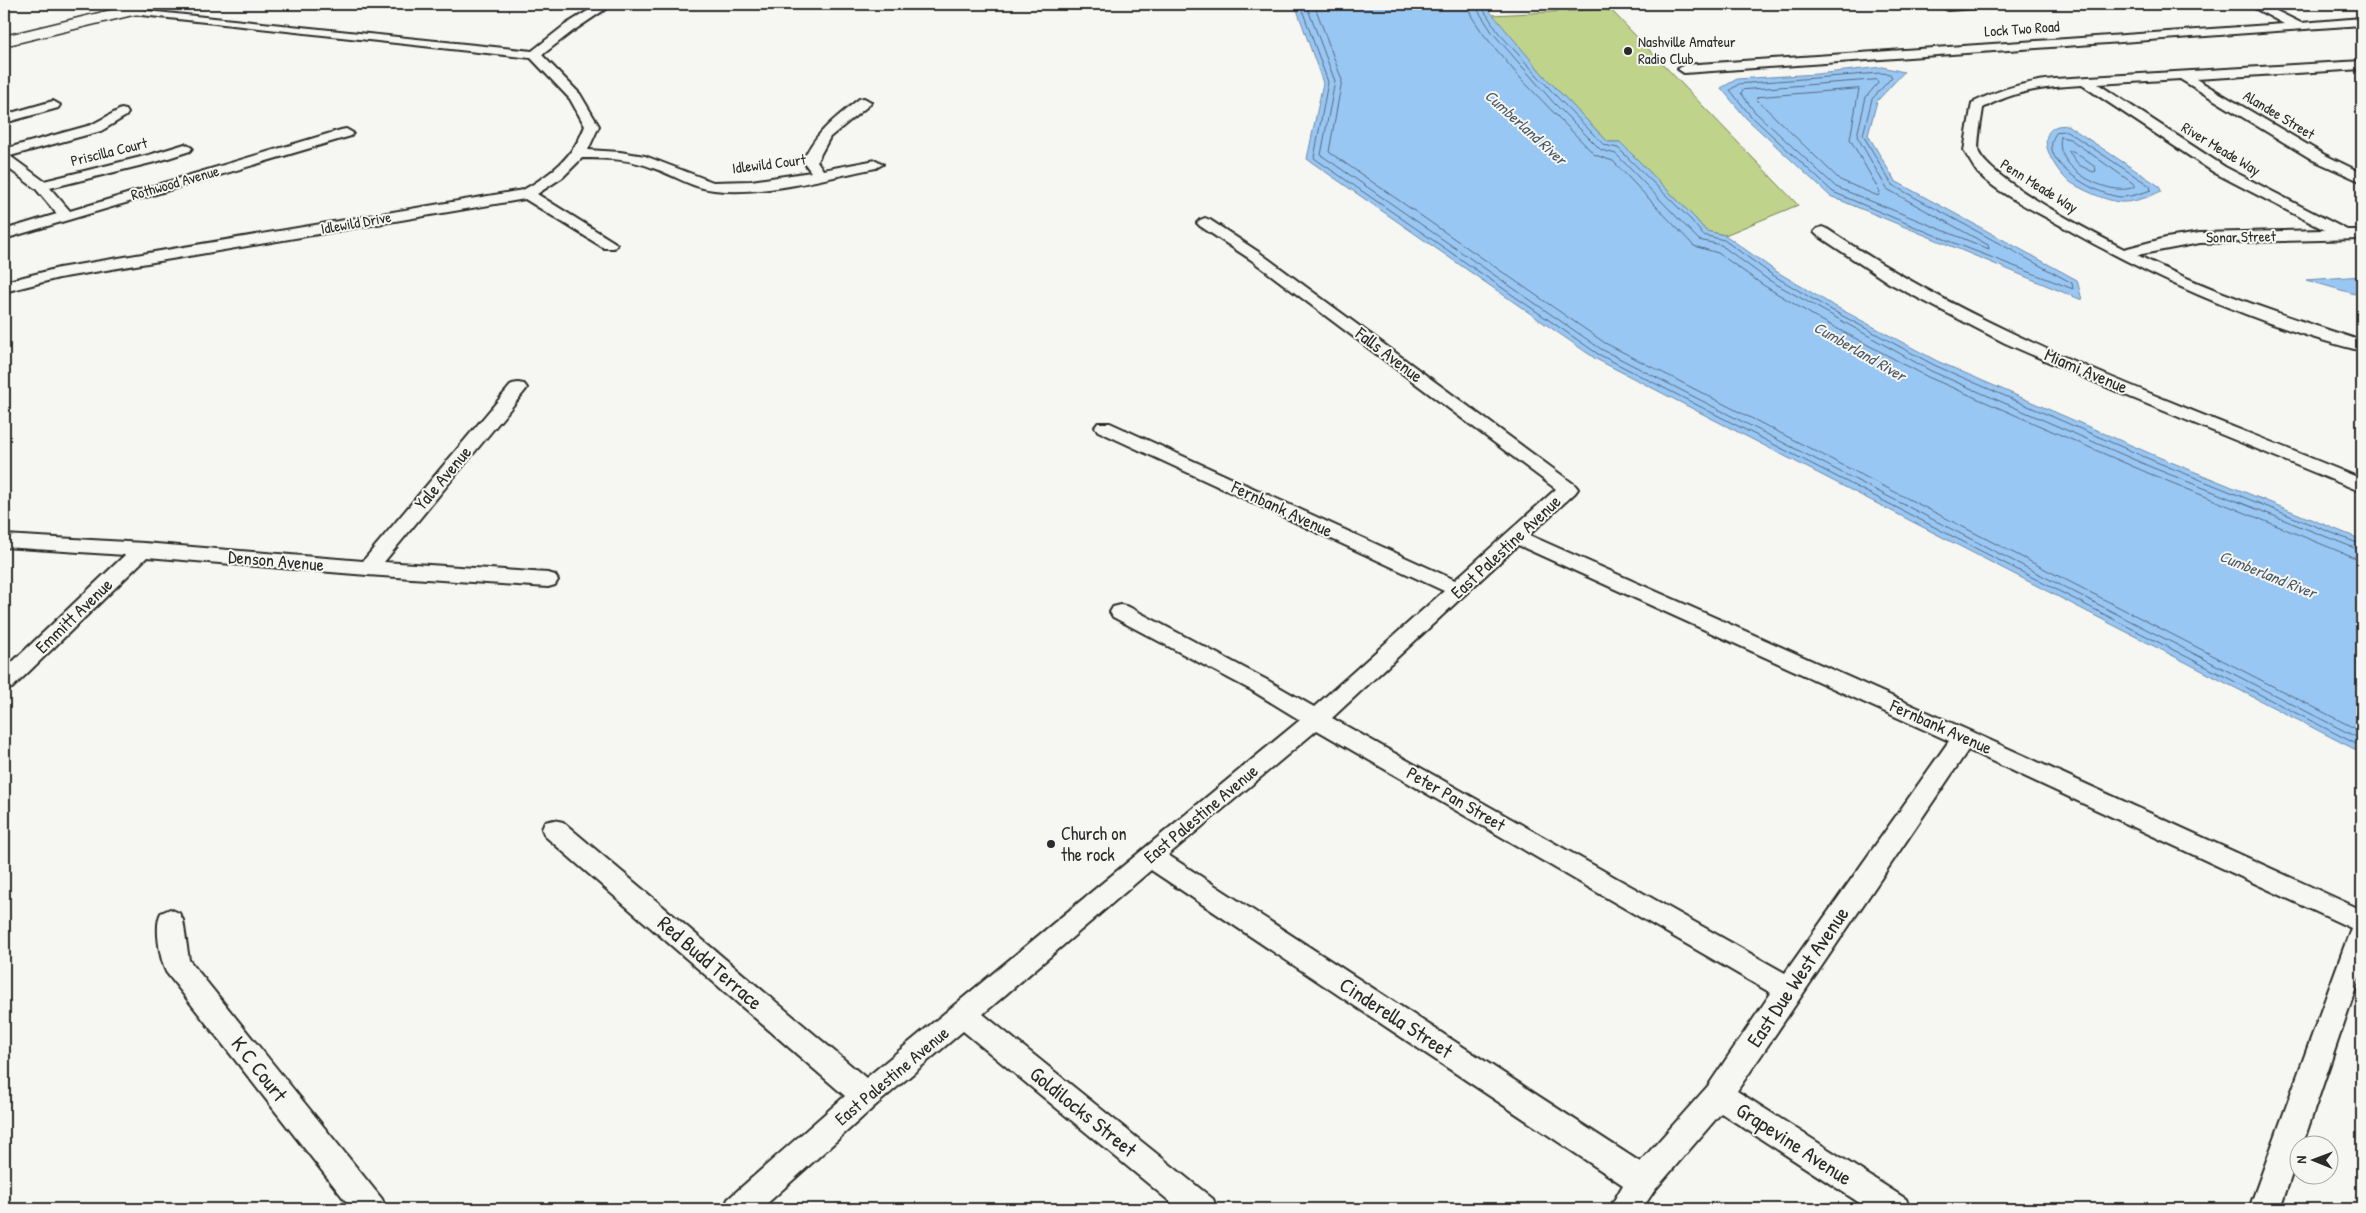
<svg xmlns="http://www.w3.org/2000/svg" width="2366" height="1213" font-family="'Patrick Hand',sans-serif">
<rect width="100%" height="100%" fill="#f6f6f2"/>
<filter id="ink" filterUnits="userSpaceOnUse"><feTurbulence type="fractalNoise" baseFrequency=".02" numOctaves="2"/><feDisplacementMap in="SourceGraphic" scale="10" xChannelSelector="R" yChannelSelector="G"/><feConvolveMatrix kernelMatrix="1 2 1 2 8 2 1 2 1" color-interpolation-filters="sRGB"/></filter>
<g filter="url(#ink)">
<path fill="#bfd48a" stroke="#75805a" d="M1610,9L1798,205L1725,235L1706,231L1694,217L1620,142H1608L1546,78L1492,15Z"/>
<g fill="#99c7f4" stroke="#6d89a4">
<path d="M1295,4H1484L1546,78L1608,142H1620L1694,217L1706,231L1725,235L1774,270L1829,303L1937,361L2156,456L2362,540V753L1596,359L1307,159L1323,83Z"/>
<path d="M1882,67L1904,72L1877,101L1868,135L1895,181L2077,280L2082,300L1830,196L1746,118L1721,88L1737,79L1817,74Z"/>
<path d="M2067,125L2159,186L2161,191C2150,197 2132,203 2120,202C2106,201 2078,188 2067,180C2056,170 2034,137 2055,127C2058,125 2064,126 2067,125Z"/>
<path d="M2362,276V296L2306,280Z"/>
</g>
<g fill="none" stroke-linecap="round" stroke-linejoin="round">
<g stroke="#57697b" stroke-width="1">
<path d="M1300,4L1328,82L1314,158L1598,354L2362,747"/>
<path d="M1306,4L1335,81L1321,155L1601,349L2362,740"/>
<path d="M1314,4L1342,80L1329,152L1605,343L2362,732"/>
<path d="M1467,4L1472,17L1484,35L1522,80L1595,155L1613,161L1694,246L1718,253L1763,285L1819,319L1928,377L2148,473L2353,557L2362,558"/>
<path d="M1474,4L1492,32L1553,102L1601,150L1616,154L1699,240L1721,245L1767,279L1931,371L2151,467L2362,551"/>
<path d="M1480,4L1498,32L1557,97L1604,145L1618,148L1691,220L1703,235L1724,240L1771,274L1826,307L1934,365L2154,461L2362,545"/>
<path d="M1881,73L1890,74L1892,77L1872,99L1863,135L1892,185L2072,283L2073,289L1939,237L1833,192L1750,115L1730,90L1739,84Z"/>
<path d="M1877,80L1878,83L1866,97L1857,136L1887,189L1988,245L1989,249L1836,187L1754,111L1741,93L1743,90Z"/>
<path d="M1859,89L1850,139L1880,192L1878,196L1840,180L1756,99L1758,97Z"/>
<path d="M2067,131L2150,186L2151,190C2142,193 2131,197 2121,197C2100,196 2046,167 2052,142C2052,139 2055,135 2057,132Z"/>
<path d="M2061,137L2070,139L2134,184V187C2109,198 2052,167 2061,137Z"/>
<path d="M2069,151H2073L2095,167L2096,171L2093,172L2079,165Z"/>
</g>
<g stroke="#2b2b2b" stroke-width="4">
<g id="minor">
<path d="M599,4H613L573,31L542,55L580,94L599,126L588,150L620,152L645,156L713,182L751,181L811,172L803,161C815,132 836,118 859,99L864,98L871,102L869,105L830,137L817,161L823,170L876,160L883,164L876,168C824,178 768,196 714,190C692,188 674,175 653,168C631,159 606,158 582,158L563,177L537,194L614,242L617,245L614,248H604L525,199L59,278L4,292V282L59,268L523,190C552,174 573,157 585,126L570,99L531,58L132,14L126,11L128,9L532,51L565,25Z"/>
<path d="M1947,4H1996L1990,7L1948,10L1942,7Z"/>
<path d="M2247,4H2262L2301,23L2362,18V25L1684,73L1678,69L1684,65L2284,24Z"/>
<path d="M2362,61V69L2196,79L2323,154L2362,173V182L2313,160L2180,79L2098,84L2225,167L2347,230H2362V239L2200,243L2137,255C2209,291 2285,316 2362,341V351C2256,325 2153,278 2058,224C2032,209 2000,195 1978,173C1973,167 1969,158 1964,151L1972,103C1999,89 2025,82 2055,79ZM2082,85L2215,173L2325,230L2200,233L2166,238L2124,249C2093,233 1993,181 1979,153C1976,146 1982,117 1983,108C2015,90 2047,87 2082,85Z"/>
<path d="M53,101L60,105L58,108L4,123V115Z"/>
<path d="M121,109L126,110L128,113L126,116L101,131L10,156L44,181L149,155L185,144L192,148L190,151L159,161L50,188L70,211L341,130L346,129L353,133L351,136L4,239V230L57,214L36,189L4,165V149L91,125Z"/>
<path d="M1205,218L1210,220L1260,253L1575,485L1578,489L1575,493L1529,535L1972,732L2362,910V970L2302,1146H2298V1156L2280,1209H2249L2351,928L1968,750L1737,1091L1906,1199L1910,1209H1869L1721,1113L1654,1191L1642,1209H1609L1623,1185L1151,870L983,1014L1213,1199L1217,1209H1179L963,1031L876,1105L761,1209H724L728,1199L845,1096L545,836L542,829L545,822L554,820L563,822L866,1078L1300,720L1251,690L1113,617L1110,612L1113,607L1121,605L1129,607L1267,680L1314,707L1444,591L1098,431L1095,427L1098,423H1110L1455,580L1556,489L1250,259L1200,226L1197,223L1200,220ZM1518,545L1949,741L1785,973L1332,718ZM1317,730L1771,993L1708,1086L1640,1162L1168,855Z"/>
<path d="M1822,227L1827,229C1991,340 2181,404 2362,479V492L2125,395L2005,343L1889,283L1817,235L1814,232L1817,229Z"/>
<path d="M518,383L524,384L527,388L524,392L384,562L548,573L555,575L558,580L555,585L548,587L367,575L147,557L12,688L4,691V670L125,555L4,547V535L144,543L363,561L512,384Z"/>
<path d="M170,909L179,913L183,920L189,960L382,1199L386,1209H352L166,972C160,959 154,925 161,913Z"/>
</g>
</g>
<g stroke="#2b2b2b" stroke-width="3">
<path id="major" d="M136,4H155L153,7L137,14L4,46V36Z"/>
</g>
<use href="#minor" fill="#f6f6f2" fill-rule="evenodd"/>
<use href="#major" fill="#f6f6f2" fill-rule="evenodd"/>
</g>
</g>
<g fill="#2b2b2b" stroke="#f6f6f2" stroke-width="2">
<circle cx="1628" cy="51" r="5"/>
<circle cx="1051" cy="844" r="5"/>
</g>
<g text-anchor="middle" stroke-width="4" stroke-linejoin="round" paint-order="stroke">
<g font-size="15" fill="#2b2b2b" stroke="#f6f6f2">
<text transform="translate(2022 29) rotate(-4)" y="5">Lock Two Road</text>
<text transform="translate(2279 115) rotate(31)" y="5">Alandee Street</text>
<text transform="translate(2221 149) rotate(31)" y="5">River Meade Way</text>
<text transform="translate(109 152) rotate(-14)" y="5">Priscilla Court</text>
<text transform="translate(769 164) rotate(-7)" y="5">Idlewild Court</text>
<text transform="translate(175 183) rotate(-16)" y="5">Rothwood Avenue</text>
<text transform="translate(2039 186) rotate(32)" y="5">Penn Meade Way</text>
<text transform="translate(356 223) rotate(-10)" y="5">Idlewild Drive</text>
<text transform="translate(2241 237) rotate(-1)" y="5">Sonar Street</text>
</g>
<g font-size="15" fill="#2b2b2b" stroke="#f6f6f2" text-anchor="start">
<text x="1638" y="47">Nashville Amateur<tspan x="1638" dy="17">Radio Club</tspan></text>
</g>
<g font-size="16" font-style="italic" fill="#4c5a67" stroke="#f6f6f2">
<text transform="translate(1526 127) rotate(42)" y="6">Cumberland River</text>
<text transform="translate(1860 351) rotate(30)" y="6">Cumberland River</text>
<text transform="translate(2268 574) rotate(22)" y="6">Cumberland River</text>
</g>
<g font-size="18" fill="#2b2b2b" stroke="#f6f6f2">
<text transform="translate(1389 355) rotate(37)" y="6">Falls Avenue</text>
<text transform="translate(2086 371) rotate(23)" y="6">Miami Avenue</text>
<text transform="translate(443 478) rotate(-50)" y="6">Yale Avenue</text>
<text transform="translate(1282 509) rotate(25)" y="6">Fernbank Avenue</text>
<text transform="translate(1506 547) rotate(-43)" y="6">East Palestine Avenue</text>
<text transform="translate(276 561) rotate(5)" y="6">Denson Avenue</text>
<text transform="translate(74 616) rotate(-44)" y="6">Emmitt Avenue</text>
<text transform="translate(1941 727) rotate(24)" y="6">Fernbank Avenue</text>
<text transform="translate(1456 799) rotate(30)" y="6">Peter Pan Street</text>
<text transform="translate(1201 814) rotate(-40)" y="6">East Palestine Avenue</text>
<text transform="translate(892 1076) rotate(-40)" y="6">East Palestine Avenue</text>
</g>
<g font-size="18" fill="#2b2b2b" stroke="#f6f6f2" text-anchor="start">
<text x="1061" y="840">Church on<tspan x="1061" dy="21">the rock</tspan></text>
</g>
<g font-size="21" fill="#2b2b2b" stroke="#f6f6f2">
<text transform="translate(710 963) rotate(41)" y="7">Red Budd Terrace</text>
<text transform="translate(1798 977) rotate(-56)" y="7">East Due West Avenue</text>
<text transform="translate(1396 1018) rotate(33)" y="7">Cinderella Street</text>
<text transform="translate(259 1069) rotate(52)" y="7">K C Court</text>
<text transform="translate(1083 1112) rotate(39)" y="7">Goldilocks Street</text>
<text transform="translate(1794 1144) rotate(33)" y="7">Grapevine Avenue</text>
</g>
</g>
<rect width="2366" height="1213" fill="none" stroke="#f6f6f2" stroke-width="20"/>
<rect x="10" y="10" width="2346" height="1193" fill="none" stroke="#2b2b2b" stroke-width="2" filter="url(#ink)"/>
<g transform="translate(2314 1160) rotate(271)"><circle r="24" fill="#f6f6f2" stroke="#a5a5a2"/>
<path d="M0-4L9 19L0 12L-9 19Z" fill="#2b2b2b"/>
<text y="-8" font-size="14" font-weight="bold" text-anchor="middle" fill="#2b2b2b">N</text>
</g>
</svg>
